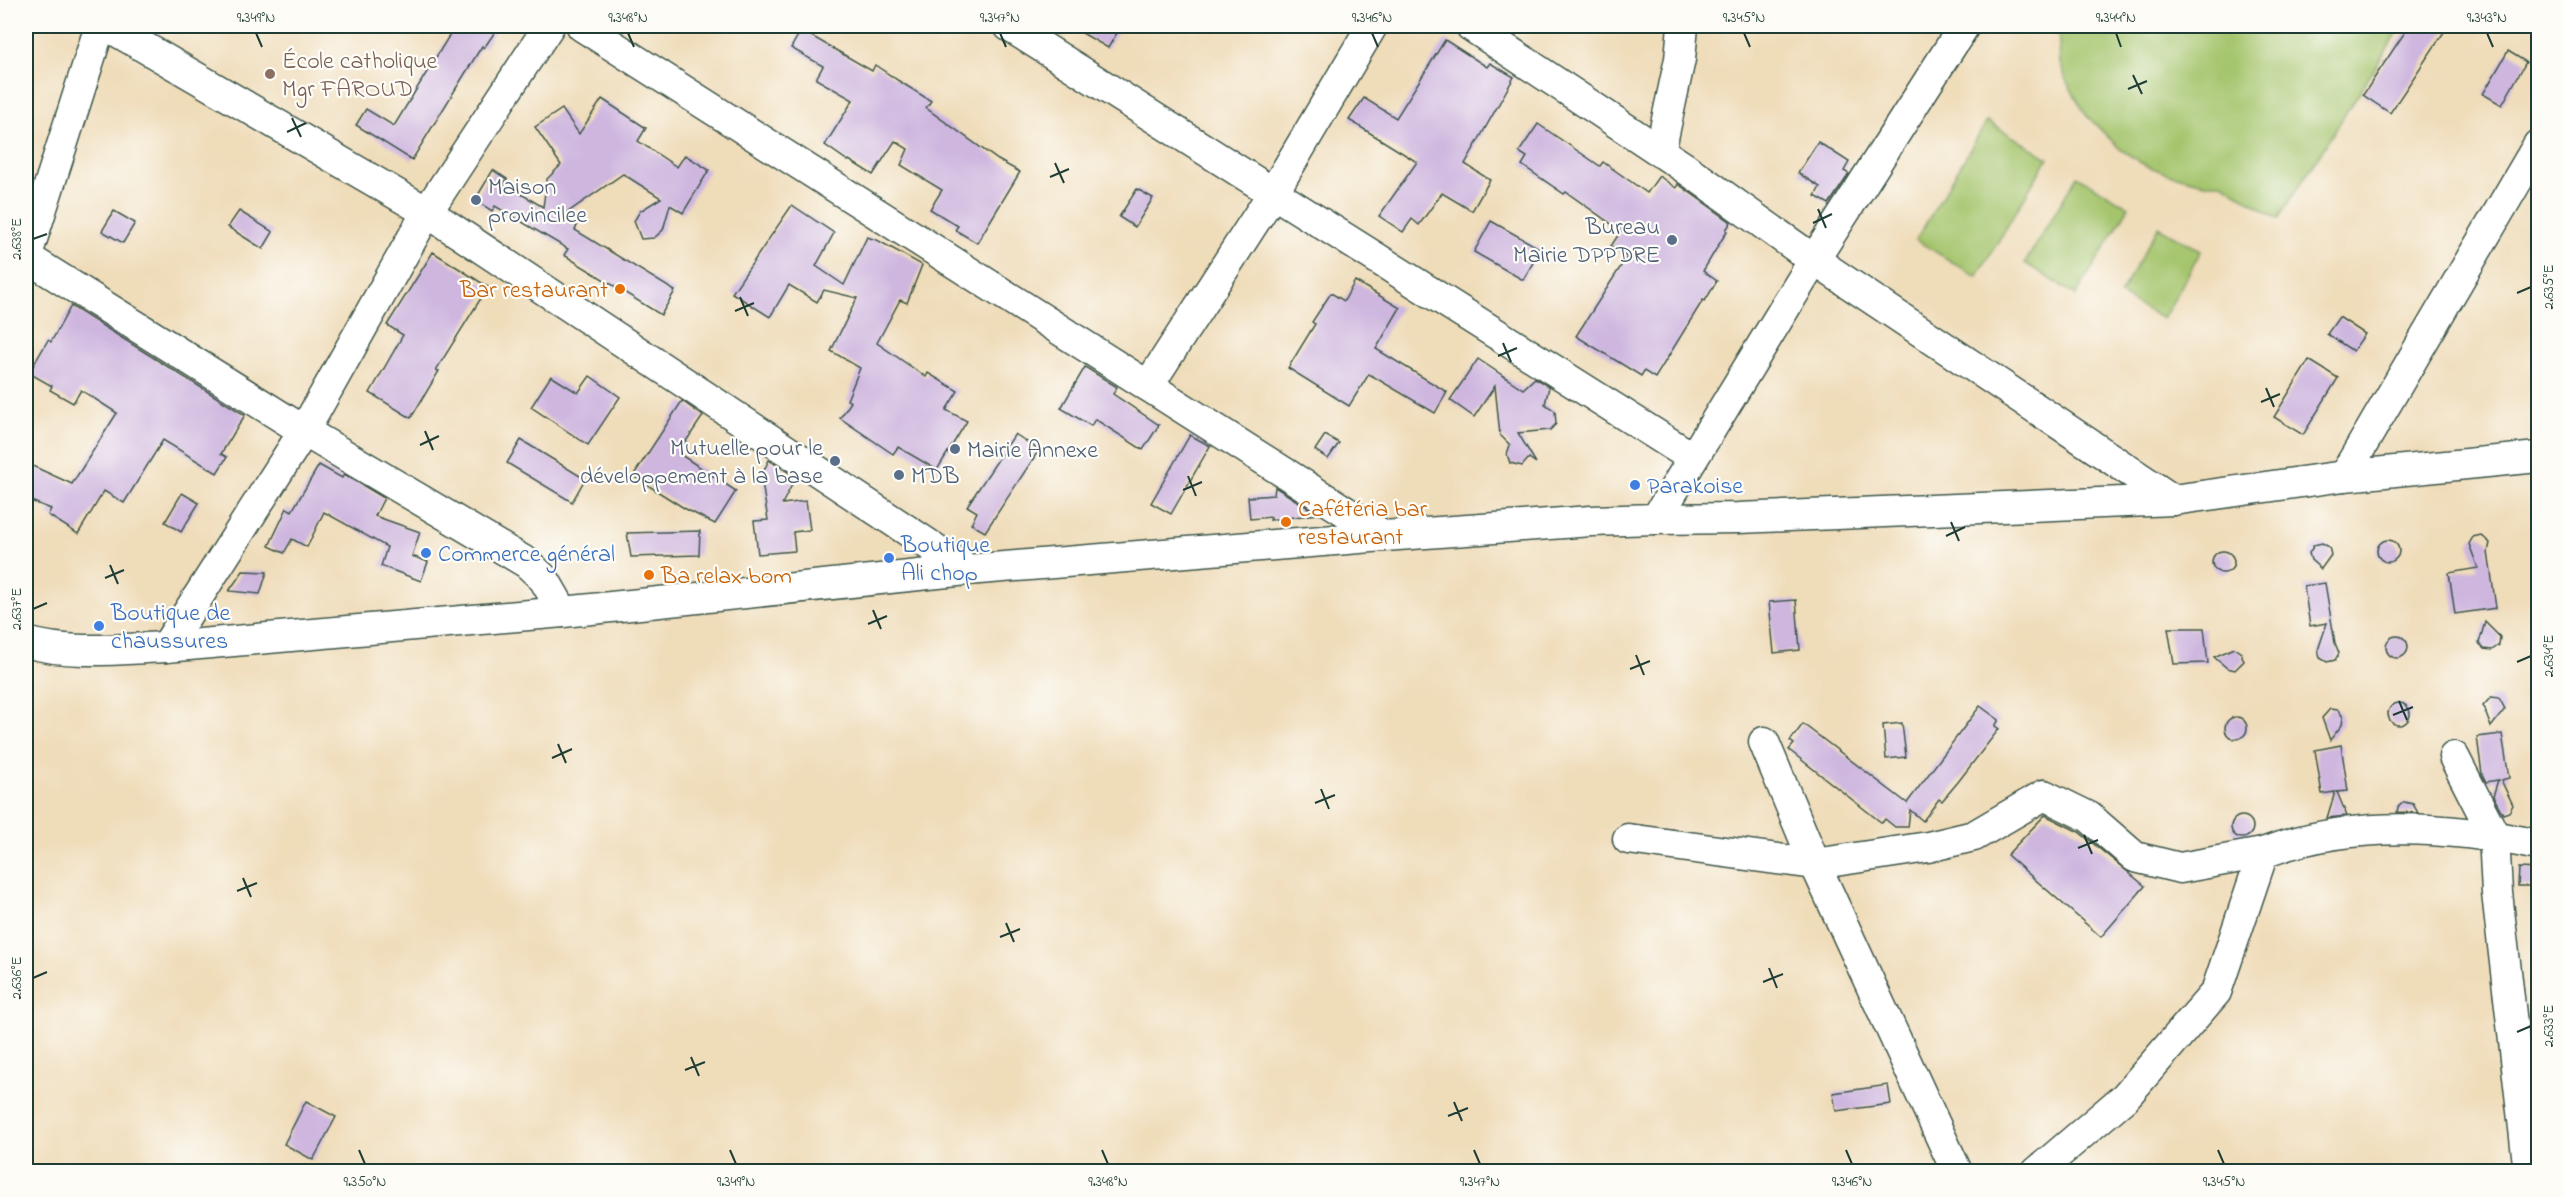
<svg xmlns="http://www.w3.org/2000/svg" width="2564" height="1197" font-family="'Indie Flower',sans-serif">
<rect width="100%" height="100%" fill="#fdfcf7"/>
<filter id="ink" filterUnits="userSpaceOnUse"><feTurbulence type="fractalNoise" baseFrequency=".0167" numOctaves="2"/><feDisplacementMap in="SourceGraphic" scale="12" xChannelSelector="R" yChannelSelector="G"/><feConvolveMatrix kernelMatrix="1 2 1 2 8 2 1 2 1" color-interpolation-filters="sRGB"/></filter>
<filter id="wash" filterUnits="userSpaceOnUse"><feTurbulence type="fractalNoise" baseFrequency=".008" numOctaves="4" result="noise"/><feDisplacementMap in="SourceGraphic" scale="24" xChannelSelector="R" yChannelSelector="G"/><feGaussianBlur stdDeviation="1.35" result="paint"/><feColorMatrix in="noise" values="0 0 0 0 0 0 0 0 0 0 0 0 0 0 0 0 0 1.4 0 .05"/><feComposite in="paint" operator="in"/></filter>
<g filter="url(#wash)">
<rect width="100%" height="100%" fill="#efdcb9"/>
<g fill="#a5c56d" stroke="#628150" stroke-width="1.5">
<path d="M2058,26H2402L2278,219L2222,183H2204L2165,173L2143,164L2120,149L2086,115L2067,82L2060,63Z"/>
<path d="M1987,121L2048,158L1977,277L1916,240Z"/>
<path d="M2077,176L2129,207L2076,295L2025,263Z"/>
<path d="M2158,227L2201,251L2163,319L2120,295Z"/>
</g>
<g id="blocks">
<g fill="#ceb6df">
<path d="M455,26H499L484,48L482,46L412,160L356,125L366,109L394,126Z"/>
<path d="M1070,26H1121L1108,48Z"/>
<path d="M2409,26H2448L2390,113L2363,95Z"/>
<path d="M801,30L872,71L875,65L899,81L931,101L926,108L998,160L1020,172L977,243L955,230L958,226L930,209L942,190L901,165L908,149L895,141L873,175L849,160L848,161L825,145L853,100L816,79L823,66L791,48Z"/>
<path d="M1445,40L1487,67L1490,63L1514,77L1465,164L1490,180L1472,211L1442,193L1419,225L1412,219L1403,232L1379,216L1417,162L1349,120L1364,98L1396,118Z"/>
<path d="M2508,51L2526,62L2502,105L2483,94Z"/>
<path d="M602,99L646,128L638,141L677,167L685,155L709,170L683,213L670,205L663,230L654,238L641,239L634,221L640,211L661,198L623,174L561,217L577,226L575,230L675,291L661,315L564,255L568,249L495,206L492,211L475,200L493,170L507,179L504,184L543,207L547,179L561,165L535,127L562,109L579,134Z"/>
<path d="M1538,124L1600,166L1603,162L1647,193L1659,176L1676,188L1678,184L1731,222L1726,230L1727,231L1703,271L1717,281L1705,301L1703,300L1655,378L1644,371L1641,376L1576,336L1627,257L1611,246L1621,231L1566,192L1564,194L1522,165L1527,157L1519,152Z"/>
<path d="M1818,142L1849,162L1844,171L1849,174L1829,204L1815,196L1820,187L1798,173Z"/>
<path d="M1137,189L1153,198L1135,227L1119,217Z"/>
<path d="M792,205L834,233L816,266L844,285L867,237L879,241L922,265L907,303L900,300L877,343L926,377L928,373L958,391L946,410L967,421L937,470L898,447L893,454L840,418L851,402L847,400L860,368L831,351L857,298L824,290L817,302L789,285L770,317L732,293Z"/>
<path d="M114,211L135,223L123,243L102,231Z"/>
<path d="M239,211L273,232L263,249L228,227Z"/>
<path d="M1491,221L1541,249L1523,280L1474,252Z"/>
<path d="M433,252L488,287L436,370L439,371L411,418L370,393L403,335L387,325Z"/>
<path d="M1355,281L1400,308L1376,349L1447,392L1435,413L1369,374L1349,406L1288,368L1315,324L1312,322L1331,293L1344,301Z"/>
<path d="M71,306L245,415L221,454L227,457L217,473L163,440L124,503L104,491L78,534L48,515L51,509L26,499V463L72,484L117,413L81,390L73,403L50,390L52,386L29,373L48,340L51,342Z"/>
<path d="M2339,317L2365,334L2353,351L2327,334Z"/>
<path d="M1478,359L1523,389L1535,378L1549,387L1545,404L1555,411L1556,424L1550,430L1518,433L1536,463L1529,458L1522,466L1510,463L1507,454L1510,445L1500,435L1495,386L1474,417L1450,400Z"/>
<path d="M2309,360L2338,378L2303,435L2274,417Z"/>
<path d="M1085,367L1117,387L1113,394L1159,425L1143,450L1095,419L1091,426L1061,408Z"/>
<path d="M551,376L578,393L590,376L620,397L588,445L531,407Z"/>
<path d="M682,401L703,416L678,453L736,491L715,524L684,508L633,476Z"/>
<path d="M1015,434L1039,450L985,532L971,524L977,512L967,506Z"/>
<path d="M1190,435L1210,446L1171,514L1151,503Z"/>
<path d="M1325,435L1339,443L1328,459L1315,450Z"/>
<path d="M521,440L585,479L572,502L507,463Z"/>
<path d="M769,460L796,477L782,504L806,501L810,530L793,532L795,551L758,554L754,521L768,520L761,476Z"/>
<path d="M319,465L342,478L344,474L384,498L375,516L420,532L412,556L428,562L421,581L381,566L387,547L324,512L307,547L292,539L284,553L269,546L287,508L292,511Z"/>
<path d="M1275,487L1318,514L1270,520L1271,517L1250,519L1248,497L1274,495Z"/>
<path d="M182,493L199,503L181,532L165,522Z"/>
<path d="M700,531L699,555L631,557L627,533Z"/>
<path d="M2481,535L2490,543L2488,552L2496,608L2455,614L2449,573L2478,568L2469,544L2473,537Z"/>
<circle cx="2388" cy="551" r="11"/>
<path d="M2322,543L2329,547L2331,555L2321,569L2311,560L2309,553L2314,545Z"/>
<circle cx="2223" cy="562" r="11"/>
<path d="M243,571L267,572L260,594L229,591Z"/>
<path d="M2325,583L2335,643L2339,653L2335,660L2327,662L2320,658L2318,650L2327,623L2310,626L2304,586Z"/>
<path d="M1796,600L1800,650L1774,653L1769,602Z"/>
<path d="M2485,622L2500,637L2499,645L2492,650L2484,649L2479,643Z"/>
<path d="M2168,628H2204L2208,663L2174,664Z"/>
<circle cx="2397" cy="647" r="11"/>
<path d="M2234,648L2241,653L2244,661L2235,670L2227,668L2214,657Z"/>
<path d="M2491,697L2499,698L2505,709L2491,727L2483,706Z"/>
<circle cx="2399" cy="714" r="11"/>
<path d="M1980,706L1999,720L1995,726L1999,729L1958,782L1942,801L1939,799L1923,821L1910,810L1908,827H1895L1885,819L1882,823L1789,750L1794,744L1790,741L1803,724L1907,803Z"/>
<path d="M2330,709L2338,710L2343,717L2342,725L2330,740L2322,718Z"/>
<circle cx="2236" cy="728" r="11"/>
<path d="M1902,723L1906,757L1886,759L1883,725Z"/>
<path d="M2502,734L2509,778L2501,780L2513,805L2509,812L2503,814L2493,796L2498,780L2486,782L2482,774L2477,737Z"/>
<path d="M2341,745L2348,791L2337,792L2347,816L2327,818L2335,792L2322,794L2315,750Z"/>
<path d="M2404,802L2413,804L2418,813L2397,812L2398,807Z"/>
<path d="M2045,815L2079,832L2145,886L2101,937L2007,855Z"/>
<circle cx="2242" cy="827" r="11"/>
<path d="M2519,868L2538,869V886H2518Z"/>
<path d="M1888,1085L1891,1104L1836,1111L1833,1093Z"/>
<path d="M306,1101L336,1117L313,1160L284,1144Z"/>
</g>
</g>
</g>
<g filter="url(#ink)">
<use href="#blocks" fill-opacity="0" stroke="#3e5548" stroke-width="1.5"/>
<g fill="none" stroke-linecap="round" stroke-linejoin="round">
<g stroke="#3e5548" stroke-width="33">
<g id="minor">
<path d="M108,26L427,212L967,570"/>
<path d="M582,26L1384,536"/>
<path d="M1009,26L1693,458"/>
<path d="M1471,26L1685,168L1814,260L2173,500"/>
<path d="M1660,152L1680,59L1683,26"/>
<path d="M26,257L304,431L527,563L544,579L563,612"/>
<path d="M26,258L100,26"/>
<path d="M1148,386L1273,193L1372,26"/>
<path d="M2344,476L2538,145"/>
<path d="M1656,519L1738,518L2173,500L2344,476L2538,457"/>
<path d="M26,642C70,655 120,649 166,647L563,612L967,570L1384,536L1591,521L1656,519L1814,260L1964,26"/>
<path d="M166,647L304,431L427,212L549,26"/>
<path d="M1764,742L1815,864L1957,1172"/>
<path d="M2454,757L2494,835L2497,893L2529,1172"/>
<path d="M1628,839L1815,864L1928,847L1974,836L2044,795L2089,817L2135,857L2180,868L2263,853"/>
<path d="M2037,1172L2125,1097L2216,992L2263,853C2349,820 2449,826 2538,845"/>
</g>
</g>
<use href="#minor" stroke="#fff" stroke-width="30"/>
</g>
</g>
<path fill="none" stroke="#1f3d34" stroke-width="2" d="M256,33L262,47M628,33L634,47M1000,33L1006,47M1372,33L1378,47M1744,33L1750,47M2116,33L2121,47M2487,33L2493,47M2133,75L2142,94M2128,89L2147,81M292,118L301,137M287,132L306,123M1055,163L1064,183M1050,177L1069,169M1818,209L1826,228M1813,223L1832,214M33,239L47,234M2517,293L2531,287M740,297L748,316M735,311L754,303M1503,343L1511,362M1498,356L1517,348M2266,388L2274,407M2261,402L2280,394M425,431L433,450M420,445L439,436M1188,476L1196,496M1183,490L1202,482M1951,522L1959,541M1946,536L1965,527M110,565L118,584M105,578L124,570M33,609L47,603M873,610L881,629M868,624L887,616M1636,655L1644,675M2517,662L2531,656M1630,669L1650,661M2399,701L2407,720M2393,715L2413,707M558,744L566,763M552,758L572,749M1321,789L1329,809M1315,803L1335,795M2084,835L2092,854M2078,848L2098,840M243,878L251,897M237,891L257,883M1006,923L1014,942M1000,937L1020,929M1769,968L1777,988M33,978L47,972M1763,982L1783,974M2517,1032L2531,1026M691,1057L699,1076M685,1070L705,1062M1454,1102L1462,1121M1448,1116L1468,1108M359,1150L365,1164M730,1150L736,1164M1102,1150L1108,1164M1474,1150L1480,1164M1846,1150L1852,1164M2218,1150L2224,1164"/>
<circle fill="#8d6e63" stroke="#fdfcf7" stroke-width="2" cx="270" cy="74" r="6"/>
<g fill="#5c6f8a" stroke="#fdfcf7" stroke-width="2">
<circle cx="476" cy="200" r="6"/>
<circle cx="1672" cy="240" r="6"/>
<circle cx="955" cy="449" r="6"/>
<circle cx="835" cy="461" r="6"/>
<circle cx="899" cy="475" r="6"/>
</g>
<g fill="#e8710a" stroke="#fdfcf7" stroke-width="2">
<circle cx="620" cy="289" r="6"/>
<circle cx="1286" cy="522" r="6"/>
<circle cx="649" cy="575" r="6"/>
</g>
<g fill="#3f7fe0" stroke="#fdfcf7" stroke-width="2">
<circle cx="1635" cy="485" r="6"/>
<circle cx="426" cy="553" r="6"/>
<circle cx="889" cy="558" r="6"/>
<circle cx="99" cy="626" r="6"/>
</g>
<g text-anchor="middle" stroke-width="4.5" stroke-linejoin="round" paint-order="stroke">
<g font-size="24" fill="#785e54" stroke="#fdfcf7" text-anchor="start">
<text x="282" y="68">École catholique<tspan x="282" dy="28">Mgr FAROUD</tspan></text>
</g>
<g font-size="24" fill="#4e5e75" stroke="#fdfcf7" text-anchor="start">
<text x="488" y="194">Maison<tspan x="488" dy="28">provincilee</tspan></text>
<text x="1660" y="234" text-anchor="end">Bureau<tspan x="1660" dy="28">Mairie DPPDRE</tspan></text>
<text x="823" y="455" text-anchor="end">Mutuelle pour le<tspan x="823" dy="28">développement à la base</tspan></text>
<text x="967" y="457">Mairie Annexe</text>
<text x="911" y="483">MDB</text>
</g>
<g font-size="24" fill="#c56008" stroke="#fdfcf7" text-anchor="start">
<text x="608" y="297" text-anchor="end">Bar restaurant</text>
<text x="1298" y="516">Cafétéria bar<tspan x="1298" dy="28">restaurant</tspan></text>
<text x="661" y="583">Ba relax bom</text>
</g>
<g font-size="24" fill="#366cbe" stroke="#fdfcf7" text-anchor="start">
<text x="1647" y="493">Parakoise</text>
<text x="901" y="552">Boutique<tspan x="901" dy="28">Ali chop</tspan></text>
<text x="438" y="561">Commerce général</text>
<text x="111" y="620">Boutique de<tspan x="111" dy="28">chaussures</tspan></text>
</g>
</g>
<rect width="2564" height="1197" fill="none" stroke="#fdfcf7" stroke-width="66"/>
<rect x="33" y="33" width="2498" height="1131" fill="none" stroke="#1f3d34" stroke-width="2"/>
<g font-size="15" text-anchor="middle" fill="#1f3d34">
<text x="256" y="22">9.349°N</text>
<text x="628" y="22">9.348°N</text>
<text x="1000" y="22">9.347°N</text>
<text x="1372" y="22">9.346°N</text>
<text x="1744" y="22">9.345°N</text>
<text x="2116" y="22">9.344°N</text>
<text x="2487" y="22">9.343°N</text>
<text transform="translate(16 239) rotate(-90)" y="5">2.638°E</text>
<text transform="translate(2548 287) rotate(-90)" y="5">2.635°E</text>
<text transform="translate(16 609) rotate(-90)" y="5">2.637°E</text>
<text transform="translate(2548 656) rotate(-90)" y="5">2.634°E</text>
<text transform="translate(16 978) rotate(-90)" y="5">2.636°E</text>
<text transform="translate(2548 1026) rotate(-90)" y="5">2.633°E</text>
<text x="365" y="1186">9.350°N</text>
<text x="736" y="1186">9.349°N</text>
<text x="1108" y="1186">9.348°N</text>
<text x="1480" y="1186">9.347°N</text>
<text x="1852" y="1186">9.346°N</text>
<text x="2224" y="1186">9.345°N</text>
</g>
</svg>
